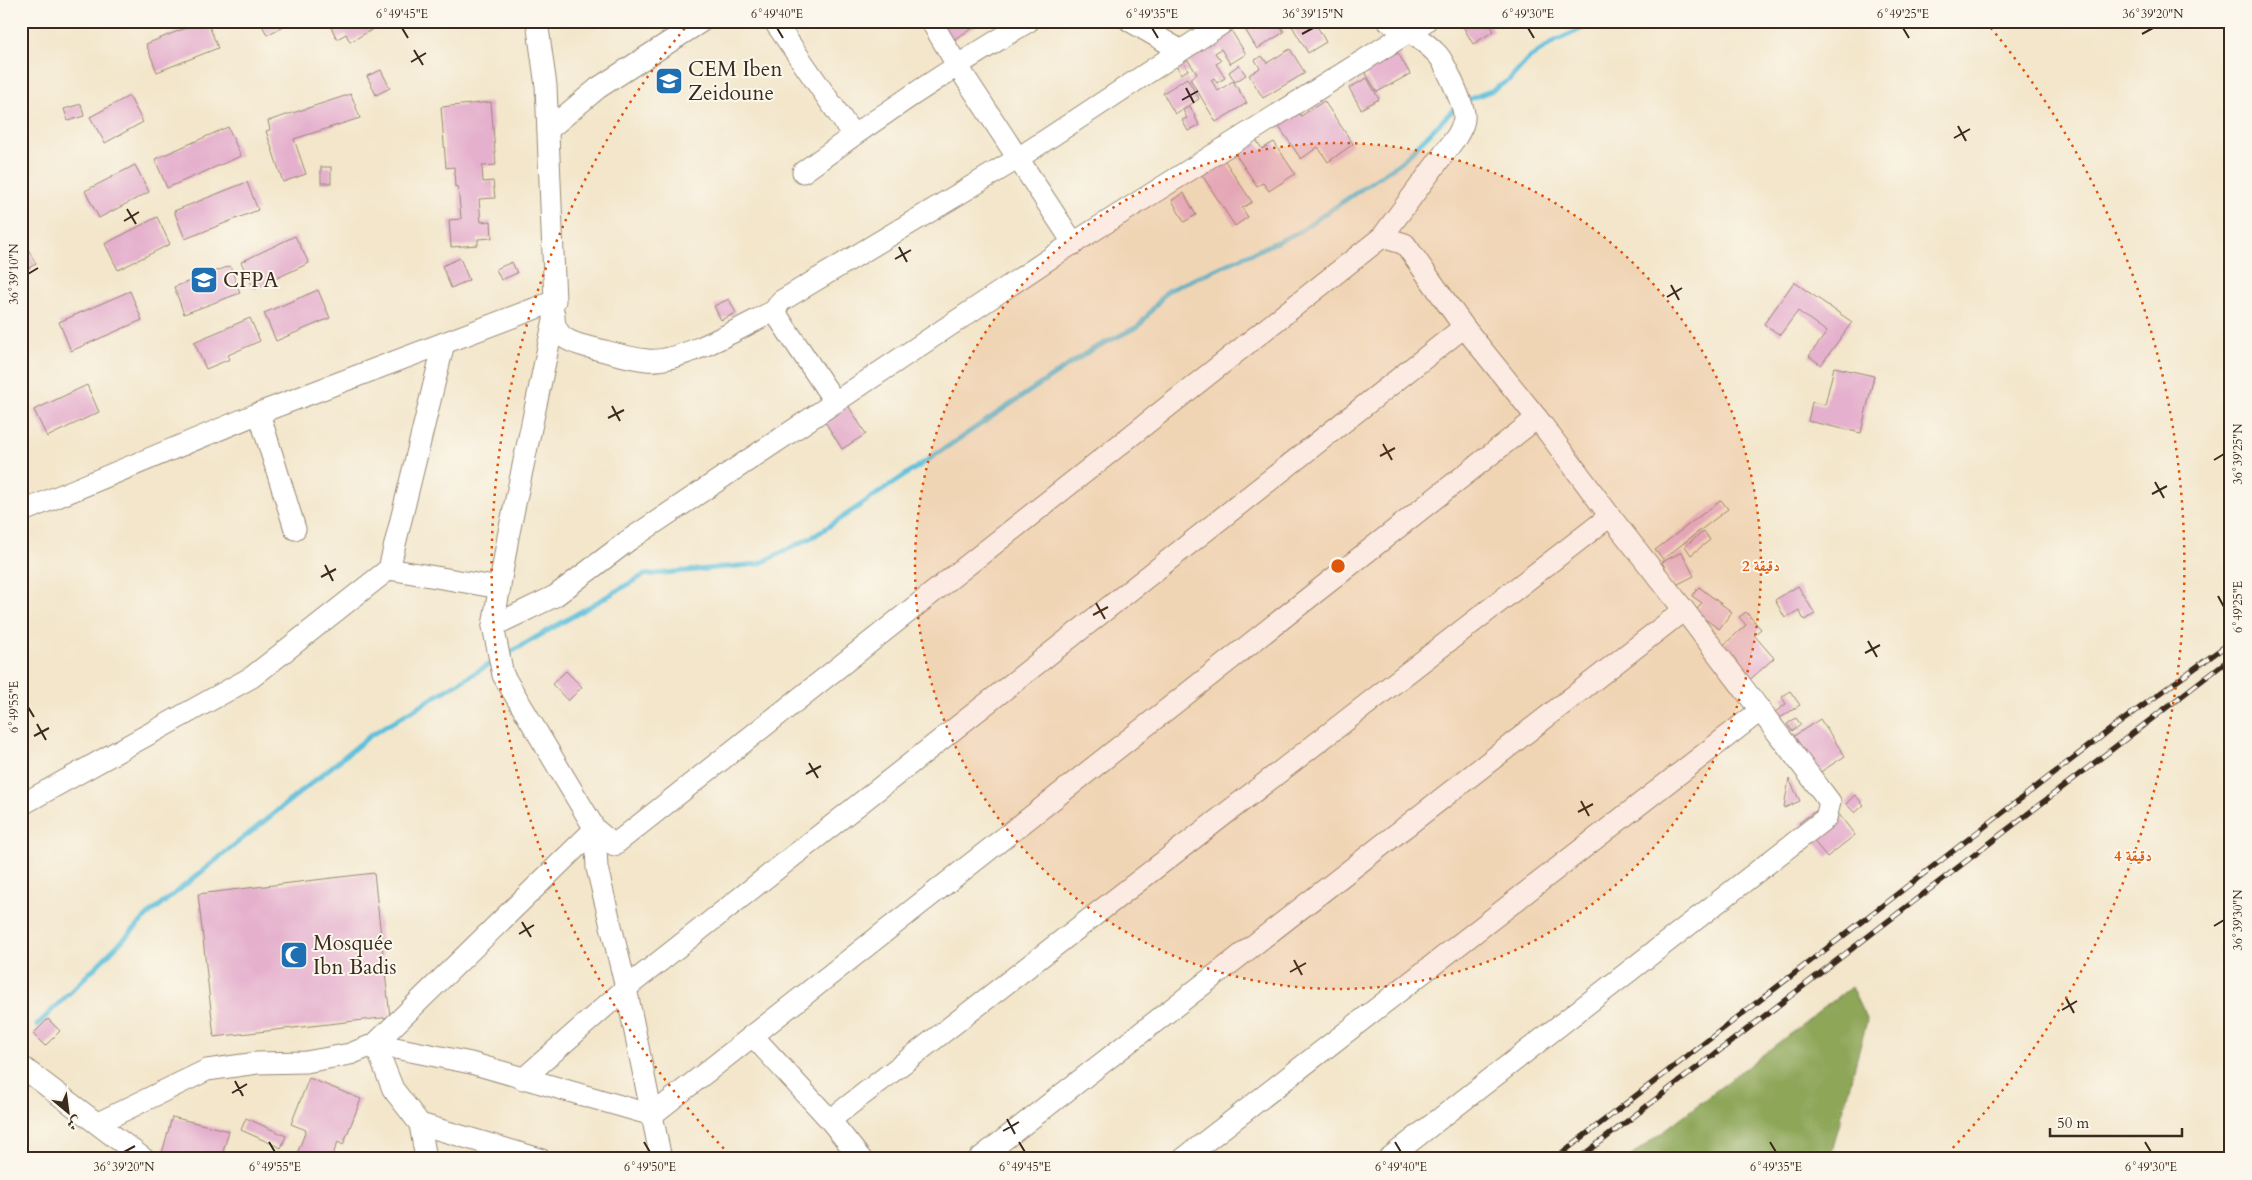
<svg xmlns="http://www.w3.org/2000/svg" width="2252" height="1180" font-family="Cardo,Amiri,serif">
<rect width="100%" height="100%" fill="#fbf7ec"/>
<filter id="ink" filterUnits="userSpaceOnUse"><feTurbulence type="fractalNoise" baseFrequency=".02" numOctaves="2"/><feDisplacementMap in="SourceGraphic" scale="10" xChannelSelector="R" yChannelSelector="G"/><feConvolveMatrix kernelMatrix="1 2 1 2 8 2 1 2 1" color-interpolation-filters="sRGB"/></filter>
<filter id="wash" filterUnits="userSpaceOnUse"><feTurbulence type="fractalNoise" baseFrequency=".0096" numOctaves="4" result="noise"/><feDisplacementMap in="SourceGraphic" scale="20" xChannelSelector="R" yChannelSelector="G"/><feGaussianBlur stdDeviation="1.12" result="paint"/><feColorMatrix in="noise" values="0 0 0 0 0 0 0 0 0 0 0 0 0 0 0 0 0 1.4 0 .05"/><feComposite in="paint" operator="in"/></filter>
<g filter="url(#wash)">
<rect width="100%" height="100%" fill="#f3e6cb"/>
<path fill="#8da659" stroke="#64683c" d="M1851,987L1867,1021L1830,1159H1627Z"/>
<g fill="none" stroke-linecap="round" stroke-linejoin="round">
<g stroke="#5dbfdb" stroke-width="5">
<path d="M1465,101L1493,90L1509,80L1527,60L1555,41L1599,21"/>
<path d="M504,656L644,575L759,564L816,535L1091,350L1139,326L1167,291L1297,233L1401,162L1456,107"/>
<path d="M37,1025L148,915L371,735L495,661"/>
</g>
</g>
<g id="blocks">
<g fill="#e5b0cd">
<path d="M203,21H207L218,48L157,72L146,44Z"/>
<path d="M260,21H293L267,35Z"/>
<path d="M328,21H372L375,28L350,42L346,34L337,39Z"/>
<path d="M930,21H985L944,45Z"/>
<path d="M1225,21L1246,54L1230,64L1221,49L1215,53L1221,61L1216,64L1225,78L1217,83L1214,78L1211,80L1218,91L1233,81L1247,103L1216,122L1190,79L1197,74L1180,48Z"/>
<path d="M1240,21H1278L1284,32L1257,49Z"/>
<path d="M1289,21H1314L1326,42L1308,53Z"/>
<path d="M1460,21H1488L1494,31L1473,44Z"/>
<path d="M1290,49L1305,73L1263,98L1249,75L1260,68L1255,60L1262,56L1267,63Z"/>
<path d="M1381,51L1386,60L1398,53L1410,74L1377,92L1356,57Z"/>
<path d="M1181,57L1188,70L1181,74L1174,61Z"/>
<path d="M1239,65L1246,75L1235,82L1229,72Z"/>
<path d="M381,70L390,88L376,95L367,76Z"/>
<path d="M1187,78L1199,99L1175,114L1163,93Z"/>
<path d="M1367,78L1379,99L1361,109L1349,88Z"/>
<path d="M351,94L360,118L294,139L306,174L283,182L266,131L270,130L268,121Z"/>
<path d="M129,96L143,122L105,143L90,117Z"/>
<path d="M1324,101L1353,144L1328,162L1318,147L1301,159L1275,121L1295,107L1301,116Z"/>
<path d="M491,102L496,165L482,166L483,182L493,181L495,198L479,199L481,222L491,221L492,238L478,239V245L451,247L449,220L461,219L458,186L455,187L454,167L446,168L441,107Z"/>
<path d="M81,104L84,116L68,121L64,109Z"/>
<path d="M1190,106L1199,125L1188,131L1182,120L1187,118L1183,110Z"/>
<path d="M228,127L241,156L167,188L155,159Z"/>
<path d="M1253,135L1262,149L1274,142L1295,174L1269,191L1263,183L1257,186L1232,149Z"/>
<path d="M1221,155L1252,202L1242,208L1248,217L1235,226L1198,169Z"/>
<path d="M135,165L149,192L99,218L85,191Z"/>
<rect x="321" y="167" width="10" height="16"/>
<path d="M247,182L258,210L185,239L174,211Z"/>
<path d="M1184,193L1196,215L1184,222L1172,200Z"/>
<path d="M157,217L170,244L118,270L105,244Z"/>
<path d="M21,236L36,264L21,272Z"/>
<path d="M295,236L309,263L254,289L241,262Z"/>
<path d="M460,258L469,280L451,288L442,266Z"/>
<path d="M512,262L517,273L501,280L496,269Z"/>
<path d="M230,266L240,293L184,314L174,287Z"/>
<path d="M1794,282L1852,322L1821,365L1809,356L1827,332L1798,311L1780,335L1764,324Z"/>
<path d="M318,290L330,318L276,341L264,313Z"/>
<path d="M130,291L142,320L71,351L59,322Z"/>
<path d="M729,299L736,313L721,320L714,306Z"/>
<path d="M250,318L260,341L228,355L230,359L206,369L194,342Z"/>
<path d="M1834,367L1874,376L1861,433L1808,421L1812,402L1825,405Z"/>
<path d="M87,385L99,412L47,437L34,410Z"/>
<path d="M846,402L866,434L842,449L822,417Z"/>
<path d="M1721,500L1728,509L1663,559L1655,550Z"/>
<path d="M1704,531L1710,540L1691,555L1685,546Z"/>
<path d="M1682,552L1694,576L1674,586L1662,562Z"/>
<path d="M1798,586L1815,614L1804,620L1799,610L1785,618L1775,600Z"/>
<path d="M1699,587L1732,612L1719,629L1695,612L1702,603L1692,596Z"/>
<path d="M1746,612L1761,629L1754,635L1774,658L1744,685L1716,652L1746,625L1739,617Z"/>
<path d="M566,671L582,687L568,701L552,684Z"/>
<path d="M1790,691L1800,705L1780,718L1775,712L1786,704L1782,697Z"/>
<path d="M1796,718L1801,725L1792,731L1787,724Z"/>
<path d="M1820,719L1845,756L1819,773L1794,736Z"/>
<path d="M1789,779L1800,801L1784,808V807Z"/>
<path d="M1855,795L1864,805L1855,813L1846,804Z"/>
<path d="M1831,804L1855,835L1827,857L1799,823L1815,811L1818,814Z"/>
<path d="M374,873L390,1017L214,1037L198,894Z"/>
<path d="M48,1019L60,1031L45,1046L33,1034Z"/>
<path d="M309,1078L361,1099L343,1145L338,1142L331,1159H301L296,1157L306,1130L291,1124Z"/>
<path d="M172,1117L229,1131L221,1159L161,1157Z"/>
<path d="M246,1118L286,1136L281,1148L241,1130Z"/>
<path d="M234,1153L250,1158V1159H232Z"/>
</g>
</g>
</g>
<g filter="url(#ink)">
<use href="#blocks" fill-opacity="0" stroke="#978874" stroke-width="1"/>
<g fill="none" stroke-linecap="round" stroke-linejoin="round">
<g stroke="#978874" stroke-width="23">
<g id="minor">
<path d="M774,21L853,135"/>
<path d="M931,21L957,65L1074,244"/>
<path d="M1130,21L1180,50"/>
<path d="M548,130L598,88L702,21"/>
<path d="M803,172C876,118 951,68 1029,21"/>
<path d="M1382,237L1457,136C1461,129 1465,122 1464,114C1463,104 1444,60 1437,54C1423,39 1406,30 1388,21"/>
<path d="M774,311L835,402"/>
<path d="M554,314C553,336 568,342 588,347C607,351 627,358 647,360C680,364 743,326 774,311L781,301L1017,159L1226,21"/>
<path d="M553,324L508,537L493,626L503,675L595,829L614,845L1382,237L1405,244L1464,327L1541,423L1610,516L1684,610L1830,802L1826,818L1388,1159"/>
<path d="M259,413L295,529"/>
<path d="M21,512L259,413L555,301L546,86L537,21"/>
<path d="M389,569L500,588"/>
<path d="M493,626L555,596L629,540L1061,251L1426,21"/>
<path d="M21,805L252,677L389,569L444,343"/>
<path d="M752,1035L830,1120L1610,516"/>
<path d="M21,1066L144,1159"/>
<path d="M523,1079L626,988L1464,327"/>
<path d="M830,1120L861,1159"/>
<path d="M98,1123L207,1070L257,1063L306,1062L350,1054L375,1044L471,1063L652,1115L661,1159"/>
<path d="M420,1124L426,1159"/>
<path d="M540,1159L420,1124L393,1089L375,1044L595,829L597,868L626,988L652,1115L1537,418"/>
<path d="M979,1159L1684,610"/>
<path d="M1183,1159L1761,710"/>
</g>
</g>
<use href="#minor" stroke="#fff" stroke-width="21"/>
<g stroke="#3b2a1e" stroke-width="5.5">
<g id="rail">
<path d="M1554,1159L2115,726L2231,642"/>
<path d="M1578,1159L2231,658"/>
</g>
</g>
<use href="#rail" stroke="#fbf7ec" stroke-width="4" stroke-dasharray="11" stroke-linecap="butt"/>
</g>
</g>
<path fill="none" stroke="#3b2a1e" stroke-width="2" d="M402,28L408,38M777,28L783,38M1152,28L1158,38M1528,28L1534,38M1903,28L1909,38M1302,34L1313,28M2142,34L2153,28M414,50L423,65M411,62L426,53M1186,88L1194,103M1182,100L1198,91M1958,126L1966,141M1954,138L1970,129M127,209L136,224M124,221L139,212M899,247L907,262M895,259L911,250M28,274L38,268M1671,285L1679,300M1667,297L1682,288M612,406L620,421M608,418L624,410M1383,444L1392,460M1380,456L1395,448M2214,460L2224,454M2155,482L2164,498M2152,494L2167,486M325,565L333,581M321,577L336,569M2218,596L2224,607M1096,603L1105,619M1093,615L1108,607M1868,641L1877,657M1865,653L1880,645M28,707L34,717M37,724L46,740M34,736L49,728M809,763L818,778M806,774L821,766M1581,801L1589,816M1578,812L1593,804M522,922L531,937M2214,926L2224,920M519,934L534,925M1294,960L1302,975M1290,972L1306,963M2066,998L2074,1013M2062,1010L2077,1001M235,1081L243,1096M232,1093L247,1084M1007,1119L1015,1134M1003,1131L1019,1122M269,1142L275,1152M644,1142L650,1152M1019,1142L1025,1152M1395,1142L1401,1152M1770,1142L1776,1152M2145,1142L2151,1152M124,1152L135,1146"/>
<circle cx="1338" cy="566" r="423" fill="#df570d" fill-opacity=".12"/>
<g fill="none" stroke="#df570d" stroke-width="2.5" stroke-dasharray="2.5 5">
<circle cx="1338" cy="566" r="423"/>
<path d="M729 1154A846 846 0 0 1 690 22M1986 22A846 846 0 0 1 1947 1154"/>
</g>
<defs>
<g id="school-square" transform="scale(1.4375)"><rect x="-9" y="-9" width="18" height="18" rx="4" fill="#1f6fb2" stroke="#fbf7ec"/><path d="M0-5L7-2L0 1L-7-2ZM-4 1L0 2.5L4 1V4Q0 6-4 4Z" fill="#fff"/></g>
<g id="university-square" transform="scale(1.4375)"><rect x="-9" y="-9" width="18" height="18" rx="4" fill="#1f6fb2" stroke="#fbf7ec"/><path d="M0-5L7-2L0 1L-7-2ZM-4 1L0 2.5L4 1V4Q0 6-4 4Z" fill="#fff"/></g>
<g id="mosque-square" transform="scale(1.4375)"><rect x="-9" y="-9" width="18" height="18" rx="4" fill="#1f6fb2" stroke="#fbf7ec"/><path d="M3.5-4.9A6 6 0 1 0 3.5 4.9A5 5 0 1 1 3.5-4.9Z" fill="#fff"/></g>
</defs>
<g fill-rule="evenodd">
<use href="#school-square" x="669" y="81"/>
<use href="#university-square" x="204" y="280"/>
<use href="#mosque-square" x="294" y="955"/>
</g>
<g text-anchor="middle" stroke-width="4" stroke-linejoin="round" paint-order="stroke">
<g font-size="21" fill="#3b2a1e" stroke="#fbf7ec" text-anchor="start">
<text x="688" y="76">CEM Iben<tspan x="688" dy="24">Zeidoune</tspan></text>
<text x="223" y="287">CFPA</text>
<text x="313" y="950">Mosquée<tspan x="313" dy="24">Ibn Badis</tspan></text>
</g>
</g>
<circle cx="1338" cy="566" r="8" fill="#df570d" stroke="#fbf7ec" stroke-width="2.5"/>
<g font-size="15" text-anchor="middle" font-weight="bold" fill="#df570d" stroke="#fbf7ec" stroke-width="4" stroke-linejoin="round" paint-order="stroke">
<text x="1761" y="571">2 دقيقة</text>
<text x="2133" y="861">4 دقيقة</text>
</g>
<rect width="2252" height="1180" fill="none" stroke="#fbf7ec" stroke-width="55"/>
<g transform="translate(68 1112) rotate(151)" stroke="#fbf7ec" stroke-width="4" paint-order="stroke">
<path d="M0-4L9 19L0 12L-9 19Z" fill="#3b2a1e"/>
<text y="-8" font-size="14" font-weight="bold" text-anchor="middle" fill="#3b2a1e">ش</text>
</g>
<path d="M2050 1128v8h132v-8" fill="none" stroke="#3b2a1e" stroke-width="2.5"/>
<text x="2057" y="1128" font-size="15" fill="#3b2a1e" stroke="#fbf7ec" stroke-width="4" paint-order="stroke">50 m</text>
<rect x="28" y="28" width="2196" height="1124" fill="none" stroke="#3b2a1e" stroke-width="2"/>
<g font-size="12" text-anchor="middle" fill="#3b2a1e">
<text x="402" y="18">6°49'45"E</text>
<text x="777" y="18">6°49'40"E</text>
<text x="1152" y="18">6°49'35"E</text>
<text x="1313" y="18">36°39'15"N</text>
<text x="1528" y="18">6°49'30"E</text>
<text x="1903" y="18">6°49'25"E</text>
<text x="2153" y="18">36°39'20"N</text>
<text transform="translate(14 274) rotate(-90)" y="4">36°39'10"N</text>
<text transform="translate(2238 454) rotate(-90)" y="4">36°39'25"N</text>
<text transform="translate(2238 607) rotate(-90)" y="4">6°49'25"E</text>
<text transform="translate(14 707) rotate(-90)" y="4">6°49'55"E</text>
<text transform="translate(2238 920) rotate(-90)" y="4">36°39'30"N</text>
<text x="124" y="1171">36°39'20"N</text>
<text x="275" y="1171">6°49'55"E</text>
<text x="650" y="1171">6°49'50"E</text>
<text x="1025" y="1171">6°49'45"E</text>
<text x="1401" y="1171">6°49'40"E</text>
<text x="1776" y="1171">6°49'35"E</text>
<text x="2151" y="1171">6°49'30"E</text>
</g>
</svg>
